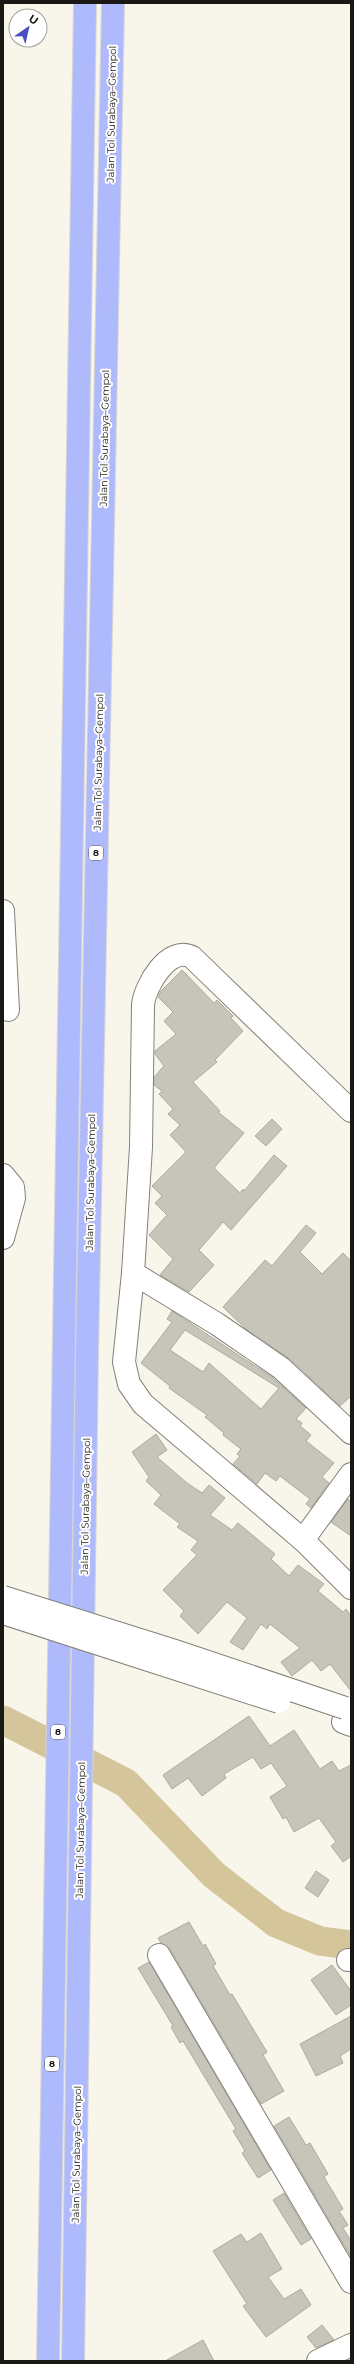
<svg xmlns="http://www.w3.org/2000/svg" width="354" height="2364" font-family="Montserrat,sans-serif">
<rect width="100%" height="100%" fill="#f8f5eb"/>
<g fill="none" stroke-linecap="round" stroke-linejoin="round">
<path stroke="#d4c69a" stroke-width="29" d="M3,1720L126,1783L214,1875L276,1923L320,1941L351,1945"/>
</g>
<g fill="#c7c4ba" stroke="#adaaa0" fill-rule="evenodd">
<path d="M182,970L214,1003L217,1000L233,1016L231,1018L243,1031L215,1060L217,1062L193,1082L220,1111L218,1112L244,1133L214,1168L240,1193L243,1189L244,1191L274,1155L287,1166L231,1230L223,1222L199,1250L214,1265L189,1292L160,1275L173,1259L149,1235L167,1215L155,1203L162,1196L152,1186L186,1152L170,1135L180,1125L168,1114L173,1109L159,1094L162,1091L154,1085V1077L164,1066L155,1054V1051L176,1034L164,1021L173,1012L158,997L161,991Z"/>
<path d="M272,1119L282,1129L266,1146L255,1136Z"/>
<path d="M306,1225L316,1233L300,1252L322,1274L343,1253L351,1261V1396L340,1406L290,1359L247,1330L223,1307L265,1260L272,1266Z"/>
<path d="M172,1311L273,1378L306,1408L296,1419L302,1423L300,1426L311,1435L306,1441L334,1463L322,1477L329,1483L311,1508L306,1504L310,1499L280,1476L276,1481L265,1473L257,1484L233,1464L240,1456L237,1454L241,1449L223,1435L224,1433L205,1417L207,1415L169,1388L170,1386L141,1363L172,1322L167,1319ZM185,1330L219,1351L279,1388L261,1409L209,1363L203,1372L170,1350Z"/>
<path d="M156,1434L167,1450L157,1457L187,1483L202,1493L209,1485L225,1498L210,1515L232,1530L238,1523L275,1554L271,1559L289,1576L298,1565L324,1584L318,1591L343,1612L346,1609L351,1616V1691L330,1664L321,1671L312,1660L292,1676L281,1662L300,1648L270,1624L267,1629L261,1624L243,1650L230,1642L247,1618L227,1602L198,1634L180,1616L184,1611L163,1590L197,1555L191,1550L198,1541L177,1527L180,1524L154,1504L161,1495L146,1481L149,1477L132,1452Z"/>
<path d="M348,1499L351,1502V1536L331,1522Z"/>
<path d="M249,1716L270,1746L294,1730L320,1769L332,1761L339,1771L351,1765V1856L343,1862L331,1846L336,1842L319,1818L294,1832L286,1817L283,1819L270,1797L287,1786L271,1763L261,1769L253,1757L224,1774L226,1778L202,1796L188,1778L172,1789L163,1775Z"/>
<path d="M316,1871L329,1880L318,1897L305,1888Z"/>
<path d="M189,1922L203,1946L205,1944L216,1964L213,1966L230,1995L232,1994L267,2052L263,2055L284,2091L261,2104L170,1949L161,1943L158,1938Z"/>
<path d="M149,1962L271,2170L258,2178L242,2153L245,2151L233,2131L236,2129L183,2041L180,2043L171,2027L173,2026L138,1968Z"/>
<path d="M332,1965L351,1991V2005L336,2015L311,1980Z"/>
<path d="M351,2016V2049L340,2056L343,2063L316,2076L300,2044Z"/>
<path d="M289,2117L306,2145L310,2143L328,2174L324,2177L343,2209L339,2211L348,2225L343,2228L351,2241V2257L274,2126Z"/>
<path d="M284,2193L311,2239L301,2245L273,2200Z"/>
<path d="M261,2233L282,2269L268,2277L284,2299L301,2289L311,2305L266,2337L243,2306L247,2304L213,2251L241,2234L247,2242Z"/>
<path d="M322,2325L334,2340L316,2348L307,2337Z"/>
<path d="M203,2340L214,2361H165Z"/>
</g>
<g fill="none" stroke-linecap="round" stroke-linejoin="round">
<g stroke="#838177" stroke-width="24">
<g id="minor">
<path d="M3,911L8,1010"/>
<path d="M351,1111L192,957C169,945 145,985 143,1005L141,1147L133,1273L124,1362L129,1384L143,1404L303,1540L351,1588"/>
<path d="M3,1175L13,1187L14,1198L3,1238"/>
<path d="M133,1273L217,1324L281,1368L351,1433"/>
<path d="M303,1540L351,1474"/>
<path d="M343,1722L351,1725"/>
<path d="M159,1955L351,2282"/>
<path d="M348,1960H351"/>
<path d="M318,2361L351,2345"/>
</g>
</g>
<g stroke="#d6d5d5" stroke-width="24">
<g id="highway">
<path d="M48,2361L85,3"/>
<path d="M73,2361L87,1353L113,3"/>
</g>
</g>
<use href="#minor" stroke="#fff" stroke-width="22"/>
<use href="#highway" stroke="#afbafc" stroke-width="22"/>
<g stroke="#838177" stroke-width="24" stroke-linecap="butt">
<g id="minor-bridge">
<path d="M3,1597L175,1651L345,1708"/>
<path d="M3,1613L279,1702"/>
</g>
</g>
<use href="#minor-bridge" stroke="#fff" stroke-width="22"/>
</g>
<g text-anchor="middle" stroke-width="4" stroke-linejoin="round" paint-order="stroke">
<g fill="#fff" stroke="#5f5d5b" stroke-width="1">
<rect x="89" y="846" width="14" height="14" rx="3"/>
<rect x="51" y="1725" width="14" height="14" rx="3"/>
<rect x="45" y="2057" width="14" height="14" rx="3"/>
</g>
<g font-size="9" font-weight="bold" fill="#1a1815">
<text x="96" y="856">8</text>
<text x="58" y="1735">8</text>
<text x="52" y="2067">8</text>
</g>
<g font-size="10" fill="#1a1815" stroke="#fff">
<text transform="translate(111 114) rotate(-89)" y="4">Jalan Tol Surabaya–Gempol</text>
<text transform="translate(104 438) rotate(-89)" y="4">Jalan Tol Surabaya–Gempol</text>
<text transform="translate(98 762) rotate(-89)" y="4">Jalan Tol Surabaya–Gempol</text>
<text transform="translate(90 1182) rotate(-89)" y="4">Jalan Tol Surabaya–Gempol</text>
<text transform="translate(85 1506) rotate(-89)" y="4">Jalan Tol Surabaya–Gempol</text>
<text transform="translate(80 1830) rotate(-89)" y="4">Jalan Tol Surabaya–Gempol</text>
<text transform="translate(76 2154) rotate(-89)" y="4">Jalan Tol Surabaya–Gempol</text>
</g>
</g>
<rect width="354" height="2364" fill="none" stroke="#1a1815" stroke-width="8"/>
<g transform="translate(28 28) rotate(34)"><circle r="19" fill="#ffffff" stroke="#a3a3a1"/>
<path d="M0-3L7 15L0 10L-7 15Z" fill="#4b4dc3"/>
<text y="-6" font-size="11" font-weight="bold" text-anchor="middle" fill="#1a1815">U</text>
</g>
</svg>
